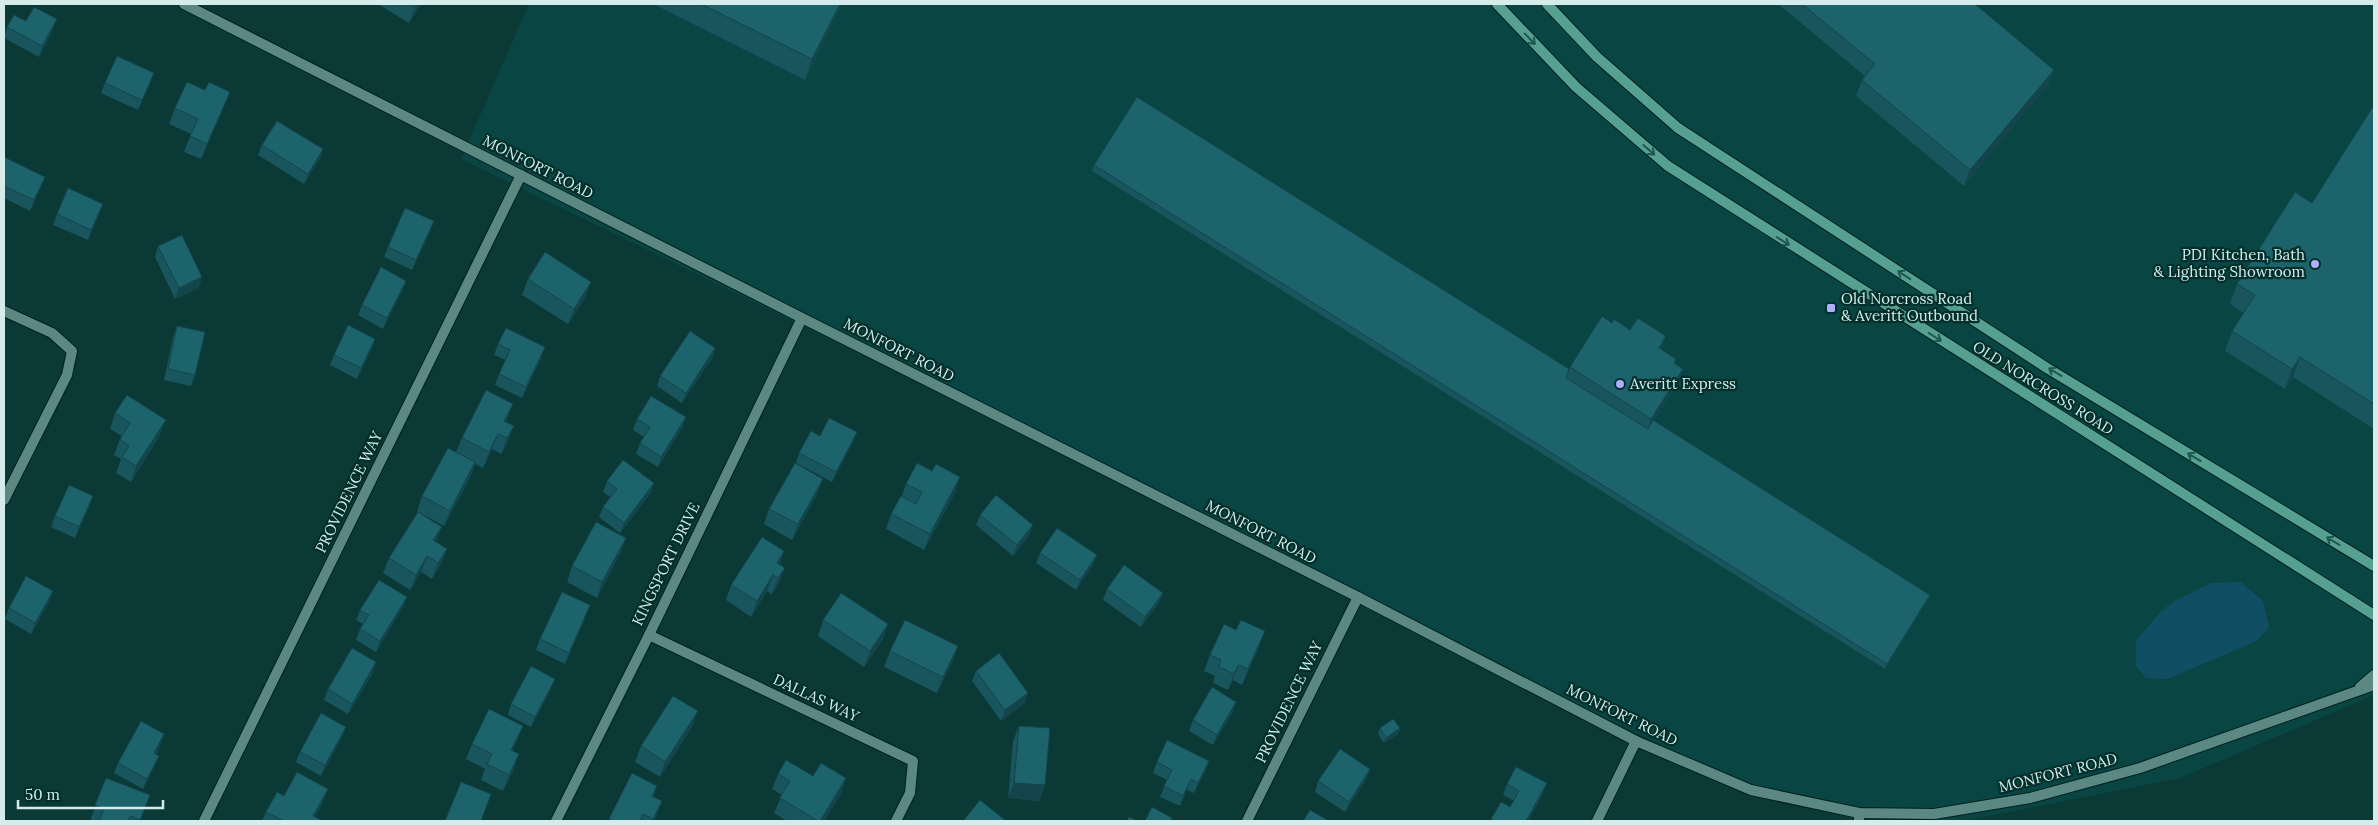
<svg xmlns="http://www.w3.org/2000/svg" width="2378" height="825" font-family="Lora,serif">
<rect width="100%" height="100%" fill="#0b3936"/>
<path fill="#094643" d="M529,4H2374V695L2180,778L1964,821H1936L1739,783L461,159Z"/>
<path fill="#104e63" d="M2241,582L2263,601L2269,627L2257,641L2167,679L2146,678L2136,666V641L2161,611L2175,601L2211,583Z"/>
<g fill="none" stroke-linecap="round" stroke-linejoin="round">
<g stroke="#001f1d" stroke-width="12">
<g id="minor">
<path d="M4,311L52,333L72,351L67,375L4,500"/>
<path d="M649,635L913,761L910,793L896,821"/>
<path d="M1859,813V821"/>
<path d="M204,821L521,175"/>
<path d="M556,821L649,635L802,318"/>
<path d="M1247,821L1358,597"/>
<path d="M1597,821L1636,741"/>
</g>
</g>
<g stroke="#001f1d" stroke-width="12">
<g id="tertiary">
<path d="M184,4L802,318L1358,597L1636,741L1751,790L1859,813L1934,814L2030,798L2140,768L2374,685"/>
<path d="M2360,687L2374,675"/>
</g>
</g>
<g stroke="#001f1d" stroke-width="12">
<g id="secondary">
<path d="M1497,4L1576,87L1668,166L2374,615"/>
<path d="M1547,4L1597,57L1678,128L2047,368L2374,566"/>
</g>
</g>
<use href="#minor" stroke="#5c8884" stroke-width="10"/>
<use href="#tertiary" stroke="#5c8884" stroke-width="10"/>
<use href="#secondary" stroke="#55a091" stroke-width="10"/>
</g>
<g fill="#18555d">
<path d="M378,4H421L409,23Z"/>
<path d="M653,4H842L805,80Z"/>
<path d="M1778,4H1975L2054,70L2048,85L1964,186L1856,96L1862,80L1865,76Z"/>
<path d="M26,21L53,30L39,57L4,38L7,27Z"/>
<path d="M105,83L150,84L138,110L101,93Z"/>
<path d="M2374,105V429L2293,377L2285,389L2225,351L2232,331L2244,313L2230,304L2237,284L2312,203Z"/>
<path d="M224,107L201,159L184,152L191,134L169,124L175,108Z"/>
<path d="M262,145L323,149L319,160L304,184L258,155Z"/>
<path d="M4,157L45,177L41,187L30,211L4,198Z"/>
<path d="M1094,165L1569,369L1612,323L1630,330L1666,336L1661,350L1674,363L1683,369L1677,384L1654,421L1930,595L1928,600L1885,669L1092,171Z"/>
<path d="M57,214H99L88,240L53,225Z"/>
<path d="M434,221L430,232L412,270L384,257L388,247Z"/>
<path d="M158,246L199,288L175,299L155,257Z"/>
<path d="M528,279L591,282L585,298L568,324L522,295Z"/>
<path d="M406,281L402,291L383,329L358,315L362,305Z"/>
<path d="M177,326L195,375L191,386L164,380L173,337Z"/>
<path d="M375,339L371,350L357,379L330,365L334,355Z"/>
<path d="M498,344L542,357L522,398L495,385L499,374L506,360L494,355Z"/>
<path d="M715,348L712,358L682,403L657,386L660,376Z"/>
<path d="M513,404L506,422L508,442L501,454L492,449L483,468L475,464L470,478L444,526L422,514L436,542L447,549L441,564L432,579L421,572L410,590L383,573L389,558L418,512H417L422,496L456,452L462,438Z"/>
<path d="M115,413L160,435L131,482L116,473L121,459L114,455L120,439L122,436L110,429Z"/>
<path d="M686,417L682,428L658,467L636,454L640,443L644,437L633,430L637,419Z"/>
<path d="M857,432L853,442L832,482L796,463L799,453L820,436Z"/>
<path d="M607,481L654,483L650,494L620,533L599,517L603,507L610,497L603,492Z"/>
<path d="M906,484L955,493L924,550L886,529L891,514L902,496Z"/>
<path d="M817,494L792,540L764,524L769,509Z"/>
<path d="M93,496L89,507L75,538L51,527L55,516Z"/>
<path d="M980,515L1029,536L1013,556L976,525Z"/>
<path d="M626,538L620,554L597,598L567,582L572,566Z"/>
<path d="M784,551L780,564L779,583L772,594L767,591L751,617L726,600L731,585Z"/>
<path d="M1040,553L1093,565L1076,590L1036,563Z"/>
<path d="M1107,589L1159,603L1141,627L1103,600Z"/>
<path d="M407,597L403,607L376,652L356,640L360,629L363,624L356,620L360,610Z"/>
<path d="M49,602L31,634L5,619L9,608Z"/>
<path d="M586,616L565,664L536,650L540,639Z"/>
<path d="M823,620L883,639L864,667L818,636Z"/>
<path d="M958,646L952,662L937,693L884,667L890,651Z"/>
<path d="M1259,647L1242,685L1233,680L1228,690L1213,683L1215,676L1204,671L1210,655Z"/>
<path d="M976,671L1025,703L1001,721L972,681Z"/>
<path d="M373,673L348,714L324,700L328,689Z"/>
<path d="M551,689L531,727L508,715L511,704Z"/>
<path d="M1233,712L1213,745L1189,731L1193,720Z"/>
<path d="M523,726L517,741L512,750L519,754L514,769L503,791L481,780L485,769L466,759L472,744Z"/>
<path d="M1019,726L1045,785L1039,801L1008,798L1013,741Z"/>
<path d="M346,727L342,737L321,776L296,762L300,752Z"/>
<path d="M692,727L660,777L635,762L641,746Z"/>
<path d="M1380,728H1400L1398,734L1384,743L1378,734Z"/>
<path d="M164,734L160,745L156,754L155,766L143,789L114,773L118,763Z"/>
<path d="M1209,761L1205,771L1194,793L1187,790L1180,806L1160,797L1167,780L1153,773L1157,762Z"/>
<path d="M1370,769L1366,780L1345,812L1315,792L1318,781Z"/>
<path d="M632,773L657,786L653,797L656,817L654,821H608Z"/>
<path d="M778,774L841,794L824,821H787L774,813L782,795L772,789Z"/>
<path d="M106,778L150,795L140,821H90Z"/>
<path d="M1507,784L1543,794L1528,821H1490L1491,819L1510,807L1514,801L1503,795Z"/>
<path d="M328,789L322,804L315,817L323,821H262L266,812L284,796Z"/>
</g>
<g fill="#14454c">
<path d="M417,4H421L409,23L415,7Z"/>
<path d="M840,4H842L805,80L812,59Z"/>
<path d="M57,19L53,30L39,57L42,46Z"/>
<path d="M2054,70L2048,85L1964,186L1970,170Z"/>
<path d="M154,73L150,84L138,110L142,100Z"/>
<path d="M230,92L224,107L201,159L207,144Z"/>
<path d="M323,149L319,160L304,184L308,174Z"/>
<path d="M45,177L41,187L30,211L34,200Z"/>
<path d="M103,204L99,214L88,240L91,230Z"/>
<path d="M434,221L430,232L412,270L416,260Z"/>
<path d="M202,277L199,288L175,299L179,288Z"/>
<path d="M406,281L402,291L383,329L387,318Z"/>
<path d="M591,282L585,298L568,324L574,309Z"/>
<path d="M1666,336L1660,352L1659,348Z"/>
<path d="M375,339L371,350L357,379L361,368Z"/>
<path d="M545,347L542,357L522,398L526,387Z"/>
<path d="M715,348L712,358L682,403L686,393Z"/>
<path d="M2300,357L2293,377L2285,389L2292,369Z"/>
<path d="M1683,369L1677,384L1646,434L1651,419Z"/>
<path d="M513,404L507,420L500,434L504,421Z"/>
<path d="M686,417L682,428L658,467L661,457Z"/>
<path d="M166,420L160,435L131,482L136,466Z"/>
<path d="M514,426L508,442L501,454L507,438Z"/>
<path d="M857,432L853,442L832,482L836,472Z"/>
<path d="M498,434L492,449L483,468L489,452Z"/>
<path d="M475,462L470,478L444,526L450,511Z"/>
<path d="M960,477L955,493L924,550L930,534Z"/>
<path d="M823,479L817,494L792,540L798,524Z"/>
<path d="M654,483L650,494L620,533L624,523Z"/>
<path d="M93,496L89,507L75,538L79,527Z"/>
<path d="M1033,525L1029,536L1013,556L1017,545Z"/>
<path d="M442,527L436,542L433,540Z"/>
<path d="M626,538L620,554L597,598L602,582Z"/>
<path d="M447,549L441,564L432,579L438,563Z"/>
<path d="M784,551L779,567L772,577L767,591L751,617L757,601L777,563Z"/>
<path d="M1097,555L1093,565L1076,590L1080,580Z"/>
<path d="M427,556L421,572L410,590L416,575Z"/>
<path d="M785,568L779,583L772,594L778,578Z"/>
<path d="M53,591L49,602L31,634L35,623Z"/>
<path d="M1163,593L1159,603L1141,627L1145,617Z"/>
<path d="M1930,595L1928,600L1885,669L1887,664Z"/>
<path d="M407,597L403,607L376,652L380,641Z"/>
<path d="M590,605L586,616L565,664L569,653Z"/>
<path d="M888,624L883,639L864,667L870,651Z"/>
<path d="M1265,631L1259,647L1242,685L1248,669Z"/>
<path d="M958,646L952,662L937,693L943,677Z"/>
<path d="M376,662L373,673L348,714L352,704Z"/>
<path d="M1238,665L1233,680L1228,690L1234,674Z"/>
<path d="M555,679L551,689L531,727L535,717Z"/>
<path d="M1028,693L1025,703L1001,721L1005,710Z"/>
<path d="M1236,702L1233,712L1213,745L1217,735Z"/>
<path d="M698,711L692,727L660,777L665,762Z"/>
<path d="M523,726L517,741L505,765L511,750Z"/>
<path d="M346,727L342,737L321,776L325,765Z"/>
<path d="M1400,728L1398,734L1384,743L1386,738Z"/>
<path d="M164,734L160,745L150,763L154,753Z"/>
<path d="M519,754L514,769L503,791L509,775Z"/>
<path d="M159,756L155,766L143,789L147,779Z"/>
<path d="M1209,761L1205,771L1194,793L1198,783Z"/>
<path d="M1370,769L1366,780L1345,812L1349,802Z"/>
<path d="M846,778L841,794L824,821H820Z"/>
<path d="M1191,779L1187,790L1180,806L1183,796Z"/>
<path d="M1014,783L1045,785L1039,801L1008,798Z"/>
<path d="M1547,783L1543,794L1528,821H1526Z"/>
<path d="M328,789L322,804L313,821V816Z"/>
<path d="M662,801L656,817L654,821H652Z"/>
</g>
<g fill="#1c636c" stroke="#14454c">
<path d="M409,4H417L415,7Z"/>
<path d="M701,4H840L812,59Z"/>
<path d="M1802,4H1975L2054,70L1970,170L1862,80L1875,64Z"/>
<path d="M34,7L57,19L42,46L7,27L14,15L26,21Z"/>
<path d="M117,56L154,73L142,100L105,83Z"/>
<path d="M187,82L205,90L209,82L230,92L207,144L190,136L198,119L175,108Z"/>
<path d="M1137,97L1569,369L1566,378L1648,429L1653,420L1930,595L1887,664L1094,165Z"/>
<path d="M2374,105V404L2300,357L2292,369L2232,331L2255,295L2237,284L2295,192L2312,203Z"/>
<path d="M277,121L323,149L308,174L262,145Z"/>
<path d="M4,157L45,177L34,200L4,186Z"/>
<path d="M68,188L103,204L91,230L57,214Z"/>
<path d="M405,208L434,221L416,260L388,247Z"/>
<path d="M182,235L202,277L179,288L158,246Z"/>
<path d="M545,252L591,282L574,309L528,279Z"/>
<path d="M381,267L406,281L387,318L362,305Z"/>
<path d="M1602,316L1612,323L1614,319L1630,330L1638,318L1666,336L1659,348L1676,359L1674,363L1683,369L1651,419L1570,367Z"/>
<path d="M348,325L375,339L361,368L334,355Z"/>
<path d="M177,326L205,332L195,375L168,369Z"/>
<path d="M506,328L545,347L526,387L499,374L510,350L498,344Z"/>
<path d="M690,331L715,348L686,393L660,376Z"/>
<path d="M486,390L513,404L504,421L514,426L507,438L498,434L489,452L462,438Z"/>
<path d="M127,395L166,420L136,466L122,457L129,446L120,439L130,423L115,413Z"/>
<path d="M651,396L686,417L661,457L640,443L650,427L637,419Z"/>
<path d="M829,418L857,432L836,472L799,453L811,431L820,436Z"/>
<path d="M448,448L475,462L450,511L422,496Z"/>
<path d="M623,460L654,483L624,523L603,507L617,489L607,481Z"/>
<path d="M795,463L823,479L798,524L769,509Z"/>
<path d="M917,463L932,471L936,464L960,477L930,534L891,514L901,496L916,504L922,492L906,484Z"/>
<path d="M69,485L93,496L79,527L55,516Z"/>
<path d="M996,495L1033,525L1017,545L980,515Z"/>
<path d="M418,512L442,527L433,540L447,549L438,563L427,556L416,575L389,558Z"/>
<path d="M596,522L626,538L602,582L572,566Z"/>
<path d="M1057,528L1097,555L1080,580L1040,553Z"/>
<path d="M762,537L784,551L777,563L785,568L778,578L773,575L757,601L731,585Z"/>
<path d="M1124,565L1163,593L1145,617L1107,589Z"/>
<path d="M26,576L53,591L35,623L9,608Z"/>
<path d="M379,580L407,597L380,641L360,629L369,615L360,610Z"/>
<path d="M562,592L590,605L569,653L540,639Z"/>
<path d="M841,593L888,624L870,651L823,620Z"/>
<path d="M905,620L958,646L943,677L890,651Z"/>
<path d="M1241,620L1265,631L1248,669L1238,665L1234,674L1219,667L1221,660L1210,655L1224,624L1236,630Z"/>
<path d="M352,648L376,662L352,704L328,689Z"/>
<path d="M999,653L1028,693L1005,710L976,671Z"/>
<path d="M531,666L555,679L535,717L511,704Z"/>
<path d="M1212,687L1236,702L1217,735L1193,720Z"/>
<path d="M673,696L698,711L665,762L641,746Z"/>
<path d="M489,709L523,726L511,750L519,754L509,775L487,764L492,754L472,744Z"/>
<path d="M321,713L346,727L325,765L300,752Z"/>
<path d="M1393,719L1400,728L1386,738L1380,728Z"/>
<path d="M141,721L164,734L154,753L159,756L147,779L118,763Z"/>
<path d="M1019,726L1050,728L1045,785L1014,783Z"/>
<path d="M1167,740L1209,761L1198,783L1191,779L1183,796L1164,786L1172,770L1157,762Z"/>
<path d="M1340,749L1370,769L1349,802L1318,781Z"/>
<path d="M786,760L813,776L821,763L846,778L820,821H818L780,798L790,781L778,774Z"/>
<path d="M1516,767L1547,783L1526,821H1496L1491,819L1501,802L1510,807L1519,791L1507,784Z"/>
<path d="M297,772L328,789L313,816L323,821H284L266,812L277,792L284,796Z"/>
<path d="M632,773L657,786L652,796L662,801L653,819L643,814L640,821H612L609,819Z"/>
<path d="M106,778L150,795L140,820L131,816L128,821H99L104,809L95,805Z"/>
<path d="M461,782L491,794L481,821H445Z"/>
<path d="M980,800L1006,821H963Z"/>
<path d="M1152,807L1172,818L1171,821H1145Z"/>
<path d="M1310,810L1329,821H1303Z"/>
<path d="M1129,817L1138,821H1127Z"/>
</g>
<defs><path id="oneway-shaft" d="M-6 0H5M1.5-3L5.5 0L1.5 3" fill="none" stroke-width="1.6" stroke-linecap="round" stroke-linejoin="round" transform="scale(1.25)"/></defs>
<g stroke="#1e574f">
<use href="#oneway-shaft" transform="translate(1530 39) rotate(46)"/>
<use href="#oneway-shaft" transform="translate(1649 150) rotate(41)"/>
<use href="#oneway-shaft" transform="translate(1783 241) rotate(32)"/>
<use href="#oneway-shaft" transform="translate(1904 275) rotate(-147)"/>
<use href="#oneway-shaft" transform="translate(1935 337) rotate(32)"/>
<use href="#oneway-shaft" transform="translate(2055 372) rotate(-149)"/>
<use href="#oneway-shaft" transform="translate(2194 457) rotate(-149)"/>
<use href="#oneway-shaft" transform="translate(2333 541) rotate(-149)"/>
</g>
<g fill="#aeaefb" stroke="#002f2c" stroke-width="2">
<circle cx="2315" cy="264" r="5"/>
<rect x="1826" y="303" width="10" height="10" rx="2.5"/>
<circle cx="1620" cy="384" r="5"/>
</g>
<g text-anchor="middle" stroke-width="4.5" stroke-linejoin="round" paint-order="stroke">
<g font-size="15" fill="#d6ecea" stroke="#002f2c">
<text transform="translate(538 167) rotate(27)" y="5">MONFORT ROAD</text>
<text transform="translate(899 350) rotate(27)" y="5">MONFORT ROAD</text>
<text transform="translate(2043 388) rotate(32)" y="5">OLD NORCROSS ROAD</text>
<text transform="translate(349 492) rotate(-64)" y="5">PROVIDENCE WAY</text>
<text transform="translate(1261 532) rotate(27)" y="5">MONFORT ROAD</text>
<text transform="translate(666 564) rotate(-64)" y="5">KINGSPORT DRIVE</text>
<text transform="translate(816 698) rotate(25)" y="5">DALLAS WAY</text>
<text transform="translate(1289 702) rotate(-64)" y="5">PROVIDENCE WAY</text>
<text transform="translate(1622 715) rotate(26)" y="5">MONFORT ROAD</text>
<text transform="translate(2058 773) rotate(-14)" y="5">MONFORT ROAD</text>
</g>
<g font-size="15" fill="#d6ecea" stroke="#002f2c" text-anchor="start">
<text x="2305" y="260" text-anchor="end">PDI Kitchen, Bath<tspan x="2305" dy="17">&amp; Lighting Showroom</tspan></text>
<text x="1841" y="304">Old Norcross Road<tspan x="1841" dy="17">&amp; Averitt Outbound</tspan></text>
<text x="1630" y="389">Averitt Express</text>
</g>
</g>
<rect width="2378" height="825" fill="none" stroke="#d6ecea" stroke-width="10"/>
<path d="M18 800v8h145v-8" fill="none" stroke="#d6ecea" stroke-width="2.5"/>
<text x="25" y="800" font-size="15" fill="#d6ecea" stroke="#002f2c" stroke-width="4" paint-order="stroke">50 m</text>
</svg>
